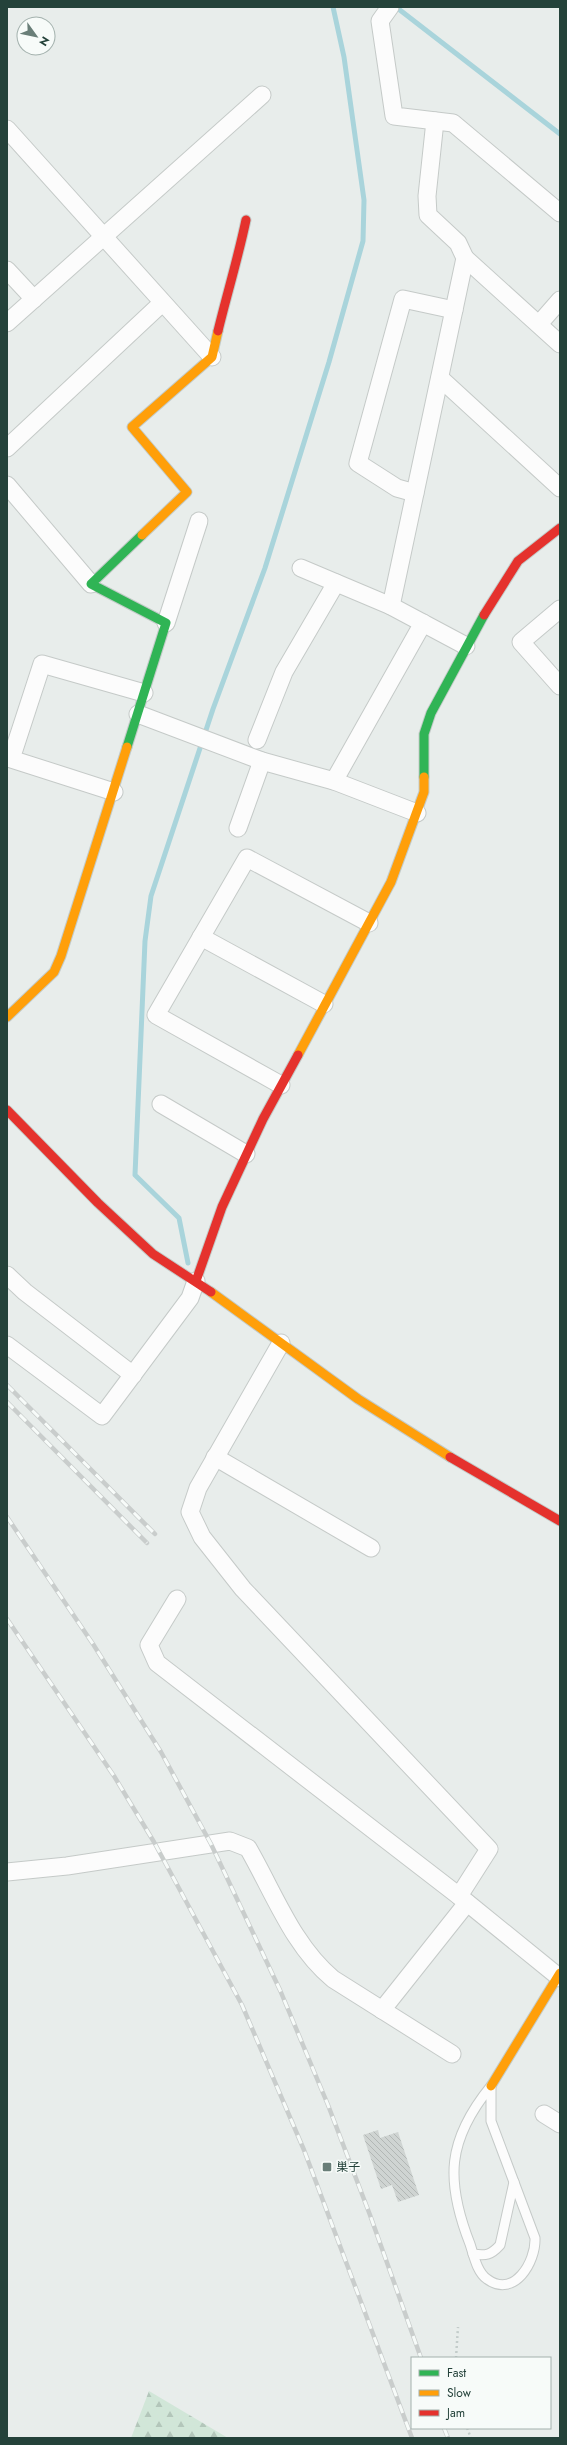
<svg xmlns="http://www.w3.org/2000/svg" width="567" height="2445" font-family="Jost,'Noto Sans JP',sans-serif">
<defs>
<pattern id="forest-firs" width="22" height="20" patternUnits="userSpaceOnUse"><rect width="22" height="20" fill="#d1e6d8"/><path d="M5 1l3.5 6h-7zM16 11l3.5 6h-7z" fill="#b3c6ba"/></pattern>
<pattern id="building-back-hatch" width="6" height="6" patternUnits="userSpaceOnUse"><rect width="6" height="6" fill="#cfd4d2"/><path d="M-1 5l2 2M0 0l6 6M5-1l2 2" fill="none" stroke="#b2b7b5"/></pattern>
</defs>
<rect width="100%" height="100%" fill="#e8edeb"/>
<path fill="url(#forest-firs)" d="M149,2391L228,2438H131Z"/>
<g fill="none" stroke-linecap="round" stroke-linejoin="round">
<g stroke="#a9d4db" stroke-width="5">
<path d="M396,7L560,134"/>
<path d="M188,1263L179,1218L135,1175L145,941L151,896L213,709L265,568L329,362L363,241L364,200L344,57L333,7"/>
</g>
</g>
<path fill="url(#building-back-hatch)" d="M378,2130L380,2138L398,2132L419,2195L398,2202L392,2185L381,2189L363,2135Z"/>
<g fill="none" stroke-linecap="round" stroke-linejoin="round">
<g stroke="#c5cac8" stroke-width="11">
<g id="lane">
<path d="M491,2086V2121L535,2238C536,2262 514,2299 487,2279C477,2272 474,2256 470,2244C445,2180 447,2140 491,2086Z"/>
<path d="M473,2254C486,2256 491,2255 500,2245L514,2182"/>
</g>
</g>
<g stroke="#c5cac8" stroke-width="19">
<g id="street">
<path d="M390,7L380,21L394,116L453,123L560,213"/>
<path d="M435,121L427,196L428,215L458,243L465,258"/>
<path d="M7,129L212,357"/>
<path d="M7,270L34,299"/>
<path d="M7,323L262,95"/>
<path d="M539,324L560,300"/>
<path d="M440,378L560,488"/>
<path d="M7,448L162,303"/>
<path d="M7,485L91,584"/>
<path d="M415,493L397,488L358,463L403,299L454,310"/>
<path d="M301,568L391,606L466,646"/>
<path d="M391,606L465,258L560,344"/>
<path d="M560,609L521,642L560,686"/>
<path d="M166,623L199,521"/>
<path d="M138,714L262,761L334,781L417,813"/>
<path d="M257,740L284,672L336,583"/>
<path d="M334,781L423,623"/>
<path d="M114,792L11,759L42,664L144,693"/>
<path d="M238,828L262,761"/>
<path d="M201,937L324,1004"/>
<path d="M281,1085L156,1015L247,858L369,923"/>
<path d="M161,1104L246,1154"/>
<path d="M7,1275L25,1292L133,1375"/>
<path d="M281,1343L198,1488L190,1512L202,1537L243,1589L489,1849L459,1896"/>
<path d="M7,1345L102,1416L190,1298L196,1281"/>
<path d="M215,1457L371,1548"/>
<path d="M177,1599L149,1645L157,1663L459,1896L560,1978"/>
<path d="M7,1872L67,1866L230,1841L248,1848C274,1893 293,1946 333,1979L452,2054"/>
<path d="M382,2010L467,1903"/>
<path d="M544,2114L560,2124"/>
</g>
</g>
<g stroke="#c3cbc8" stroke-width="11">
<g id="fast">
<path d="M127,747L166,623L91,584L142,535"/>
<path d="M424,777V734L431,713L484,615"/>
</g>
</g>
<g stroke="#c3cbc8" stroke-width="11">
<g id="slow">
<path d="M142,535L187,492L132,427L212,357L218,331"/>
<path d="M7,1017L54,972L61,956L127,747"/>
<path d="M298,1055L391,882L424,792V777"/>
<path d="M211,1292L358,1399L450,1457"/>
<path d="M491,2086L560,1973"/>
</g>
</g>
<g stroke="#c3cbc8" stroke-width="11">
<g id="jam">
<path d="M218,331C227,294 238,258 246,220"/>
<path d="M484,615L518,561L560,528"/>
<path d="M7,1110L98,1203L153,1254L211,1292"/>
<path d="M196,1281L222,1207L263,1119L298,1055"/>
<path d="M450,1457L560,1521"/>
</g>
</g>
<g stroke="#c3ccca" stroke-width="2.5" stroke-dasharray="2 3" stroke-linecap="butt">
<path d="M456,2358L458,2327"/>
<path d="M467,2428L471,2438"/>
</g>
<use href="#lane" stroke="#fcfcfc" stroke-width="9"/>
<use href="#street" stroke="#fcfcfc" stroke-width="17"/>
<use href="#fast" stroke="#30b455" stroke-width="9"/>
<use href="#slow" stroke="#ff9f0a" stroke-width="9"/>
<use href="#jam" stroke="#e5322d" stroke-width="9"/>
<g stroke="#c9cdcc" stroke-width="4.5">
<g id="rail">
<path d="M7,1385L155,1534"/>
<path d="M7,1402L147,1543"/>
<path d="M7,1517L93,1644L161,1752L211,1844L280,1990L328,2105L370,2215L421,2358"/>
<path d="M7,1619L114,1776L154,1842L242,2005L304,2150L412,2438"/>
<path d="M444,2428L448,2438"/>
</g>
</g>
<use href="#rail" stroke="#f7fbf9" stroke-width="3" stroke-dasharray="9" stroke-linecap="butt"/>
</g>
<rect fill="#697e78" stroke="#f7fbf9" stroke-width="1.5" x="322" y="2162" width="10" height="10" rx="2"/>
<g text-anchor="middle" stroke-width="3" stroke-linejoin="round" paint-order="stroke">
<g font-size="12" fill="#24423a" stroke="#f7fbf9" text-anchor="start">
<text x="336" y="2171">巣子</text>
</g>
</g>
<rect width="567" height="2445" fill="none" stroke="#24423a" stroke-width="16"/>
<rect x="411" y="2357" width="140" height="72" fill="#f7fbf9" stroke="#a3b1ad"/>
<rect x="419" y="2370" width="20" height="6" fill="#30b455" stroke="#a3b1ad"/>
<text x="447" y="2377" font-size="12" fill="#24423a">Fast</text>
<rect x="419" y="2390" width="20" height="6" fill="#ff9f0a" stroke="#a3b1ad"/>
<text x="447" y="2397" font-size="12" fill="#24423a">Slow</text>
<rect x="419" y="2410" width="20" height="6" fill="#e5322d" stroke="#a3b1ad"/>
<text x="447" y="2417" font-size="12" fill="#24423a">Jam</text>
<g transform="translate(36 36) rotate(123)"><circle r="19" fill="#f7fbf9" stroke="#a3b1ad"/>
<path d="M0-3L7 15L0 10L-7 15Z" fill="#697e78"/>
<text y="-6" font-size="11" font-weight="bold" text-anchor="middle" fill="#24423a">N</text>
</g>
</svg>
